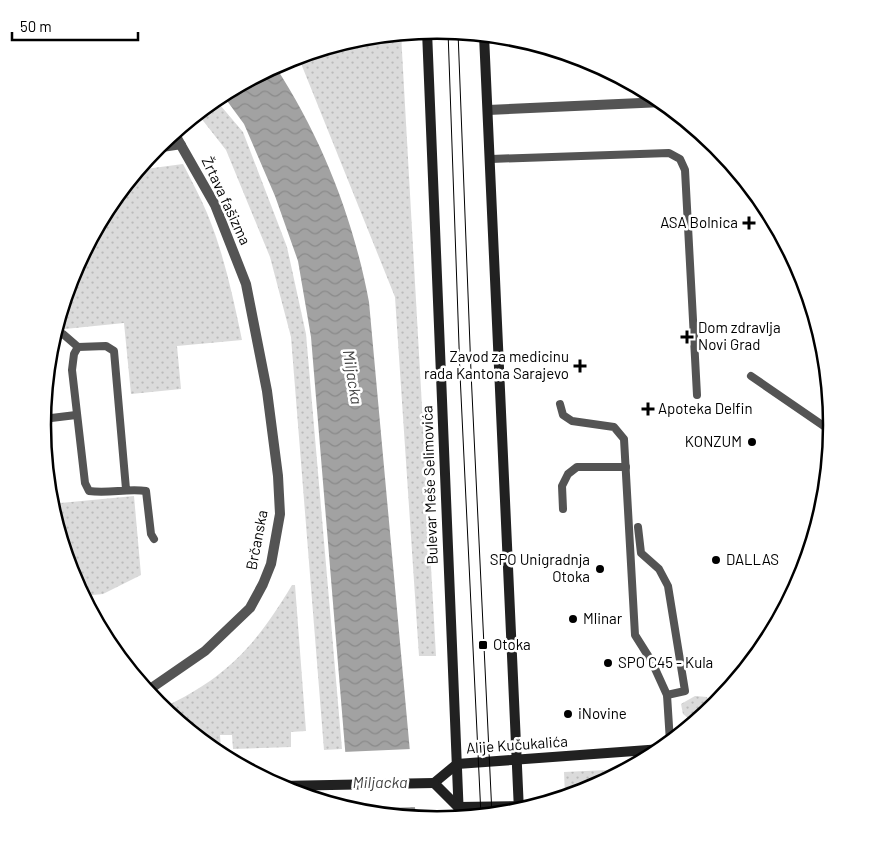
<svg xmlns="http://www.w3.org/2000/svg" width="874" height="850" font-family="Barlow,sans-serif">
<defs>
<pattern id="green-dots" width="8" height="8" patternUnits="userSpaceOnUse" patternTransform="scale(1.25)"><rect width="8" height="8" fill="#dbdbdb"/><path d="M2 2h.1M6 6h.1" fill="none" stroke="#bababa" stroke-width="1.8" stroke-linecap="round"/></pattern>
<pattern id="water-waves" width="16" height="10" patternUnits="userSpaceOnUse" patternTransform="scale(1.25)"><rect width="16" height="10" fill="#a2a2a2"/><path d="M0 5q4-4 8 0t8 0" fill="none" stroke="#8a8a8a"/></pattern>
</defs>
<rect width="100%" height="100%" fill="#fff"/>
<g fill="url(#green-dots)">
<path d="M401,34L436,656H419L395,297L298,56L360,38Z"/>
<path d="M215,99L243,132L287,247L306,334L342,749L324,750L291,337L270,257L226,150L197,113Z"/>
<path d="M183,164C191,180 200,196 207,213C224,254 233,297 242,340L177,346L181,389L131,394L124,323L55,330L72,274L109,205L138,170Z"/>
<path d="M134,496L141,575L103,594L83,596L72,576L50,504Z"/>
<path d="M292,585H295L306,731L291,732V747L233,749L232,735H220L221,750L214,751L162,708C227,678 256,645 292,585Z"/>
<path d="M695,696L707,697L708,701L713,702C710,714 700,718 688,718L683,714L681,704Z"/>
<path d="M628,769L588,790L565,796L564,772Z"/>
</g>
<path fill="url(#water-waves)" d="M275,66C322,138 353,217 369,302L416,818L350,809L311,337L298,261L275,196L244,124L222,94Z"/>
<path fill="#fff" d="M411,749L417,807L347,809L343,752Z"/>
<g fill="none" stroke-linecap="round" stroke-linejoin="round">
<g stroke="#545454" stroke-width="8">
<path d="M155,149L182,145"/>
<path d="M491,159L669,153L680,159L685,170L697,395"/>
<path d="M54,334H63L78,347"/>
<path d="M751,376L831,431"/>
<path d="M560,404L563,415L572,421L614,427L624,439L635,635L652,662L667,695L670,742"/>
<path d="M43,419L76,415"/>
<path d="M126,489L114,351L106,346L78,347L74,354L72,370L85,483L89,491C109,494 127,488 146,491L151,534L154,539"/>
<path d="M563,509L562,486L568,474L577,467H626"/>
<path d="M638,527L641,553L659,569L668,586L685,691L667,695"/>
</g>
<g stroke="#545454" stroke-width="10">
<path d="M488,110L663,102"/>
<path d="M147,691L205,651L250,608L263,584L271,564L280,514L278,476L267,391L246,284L215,205L174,133"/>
</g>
<g stroke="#212121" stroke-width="10">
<path d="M427,31L459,818"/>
<path d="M484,35L519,811"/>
<path d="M434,783L457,764L662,749"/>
<path d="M434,783L458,807L536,806"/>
<path d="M279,786L434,783"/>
</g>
<g stroke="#000" stroke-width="1">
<path d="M448,31L460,374L481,816"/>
<path d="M458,32L471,372L492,815"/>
</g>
</g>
<g fill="#000" stroke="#fff" stroke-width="2">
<path d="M746.5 215.5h5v5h5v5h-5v5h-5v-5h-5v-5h5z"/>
<path d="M684.5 329.5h5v5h5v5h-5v5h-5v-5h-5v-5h5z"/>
<path d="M577.5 358.5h5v5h5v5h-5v5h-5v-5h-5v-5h5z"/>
<path d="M645.5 401.5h5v5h5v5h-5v5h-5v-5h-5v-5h5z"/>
<circle cx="752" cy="442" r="5"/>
<circle cx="716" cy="560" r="5"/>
<circle cx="600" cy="569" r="5"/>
<circle cx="573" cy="619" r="5"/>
<rect x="478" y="640" width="10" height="10" rx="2.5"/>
<circle cx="608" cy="663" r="5"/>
<circle cx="568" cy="714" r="5"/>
</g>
<g text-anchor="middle" stroke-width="5" stroke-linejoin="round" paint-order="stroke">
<g font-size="15" fill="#000" stroke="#fff">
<text transform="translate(226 201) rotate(65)" y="5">Žrtava fašizma</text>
<text transform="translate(430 485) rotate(-92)" y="5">Bulevar Meše Selimovića</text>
<text transform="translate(257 540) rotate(-79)" y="5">Brčanska</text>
<text transform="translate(517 745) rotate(-4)" y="5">Alije Kučukalića</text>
</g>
<g font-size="15" fill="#000" stroke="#fff" text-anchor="start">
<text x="738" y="228" text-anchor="end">ASA Bolnica</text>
<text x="698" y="333">Dom zdravlja<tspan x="698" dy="17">Novi Grad</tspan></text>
<text x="569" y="362" text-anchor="end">Zavod za medicinu<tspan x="569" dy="17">rada Kantona Sarajevo</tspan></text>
<text x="658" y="414">Apoteka Delfin</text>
<text x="742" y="447" text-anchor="end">KONZUM</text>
<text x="590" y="565" text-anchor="end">SPO Unigradnja<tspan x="590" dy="17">Otoka</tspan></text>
<text x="726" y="565">DALLAS</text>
<text x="583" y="624">Mlinar</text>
<text x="493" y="650">Otoka</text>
<text x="618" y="668">SPO C45 - Kula</text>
<text x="578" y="719">iNovine</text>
</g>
<g font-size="16" font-style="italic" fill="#434343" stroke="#fff">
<text transform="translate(353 377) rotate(81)" y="6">Miljacka</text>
<text x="380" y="788">Miljacka</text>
</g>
</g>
<path d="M0 0H874V850H0ZM51 425a386 386 0 1 1 772 0a386 386 0 1 1-772 0Z" fill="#fff" fill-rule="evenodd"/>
<path fill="none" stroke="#000" stroke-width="2.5" d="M51 425a386 386 0 1 1 772 0a386 386 0 1 1-772 0Z"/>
<path d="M12 32v8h126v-8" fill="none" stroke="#000000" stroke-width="2.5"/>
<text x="20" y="32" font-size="15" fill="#000000" stroke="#ffffff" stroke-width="4" paint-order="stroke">50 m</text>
</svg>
